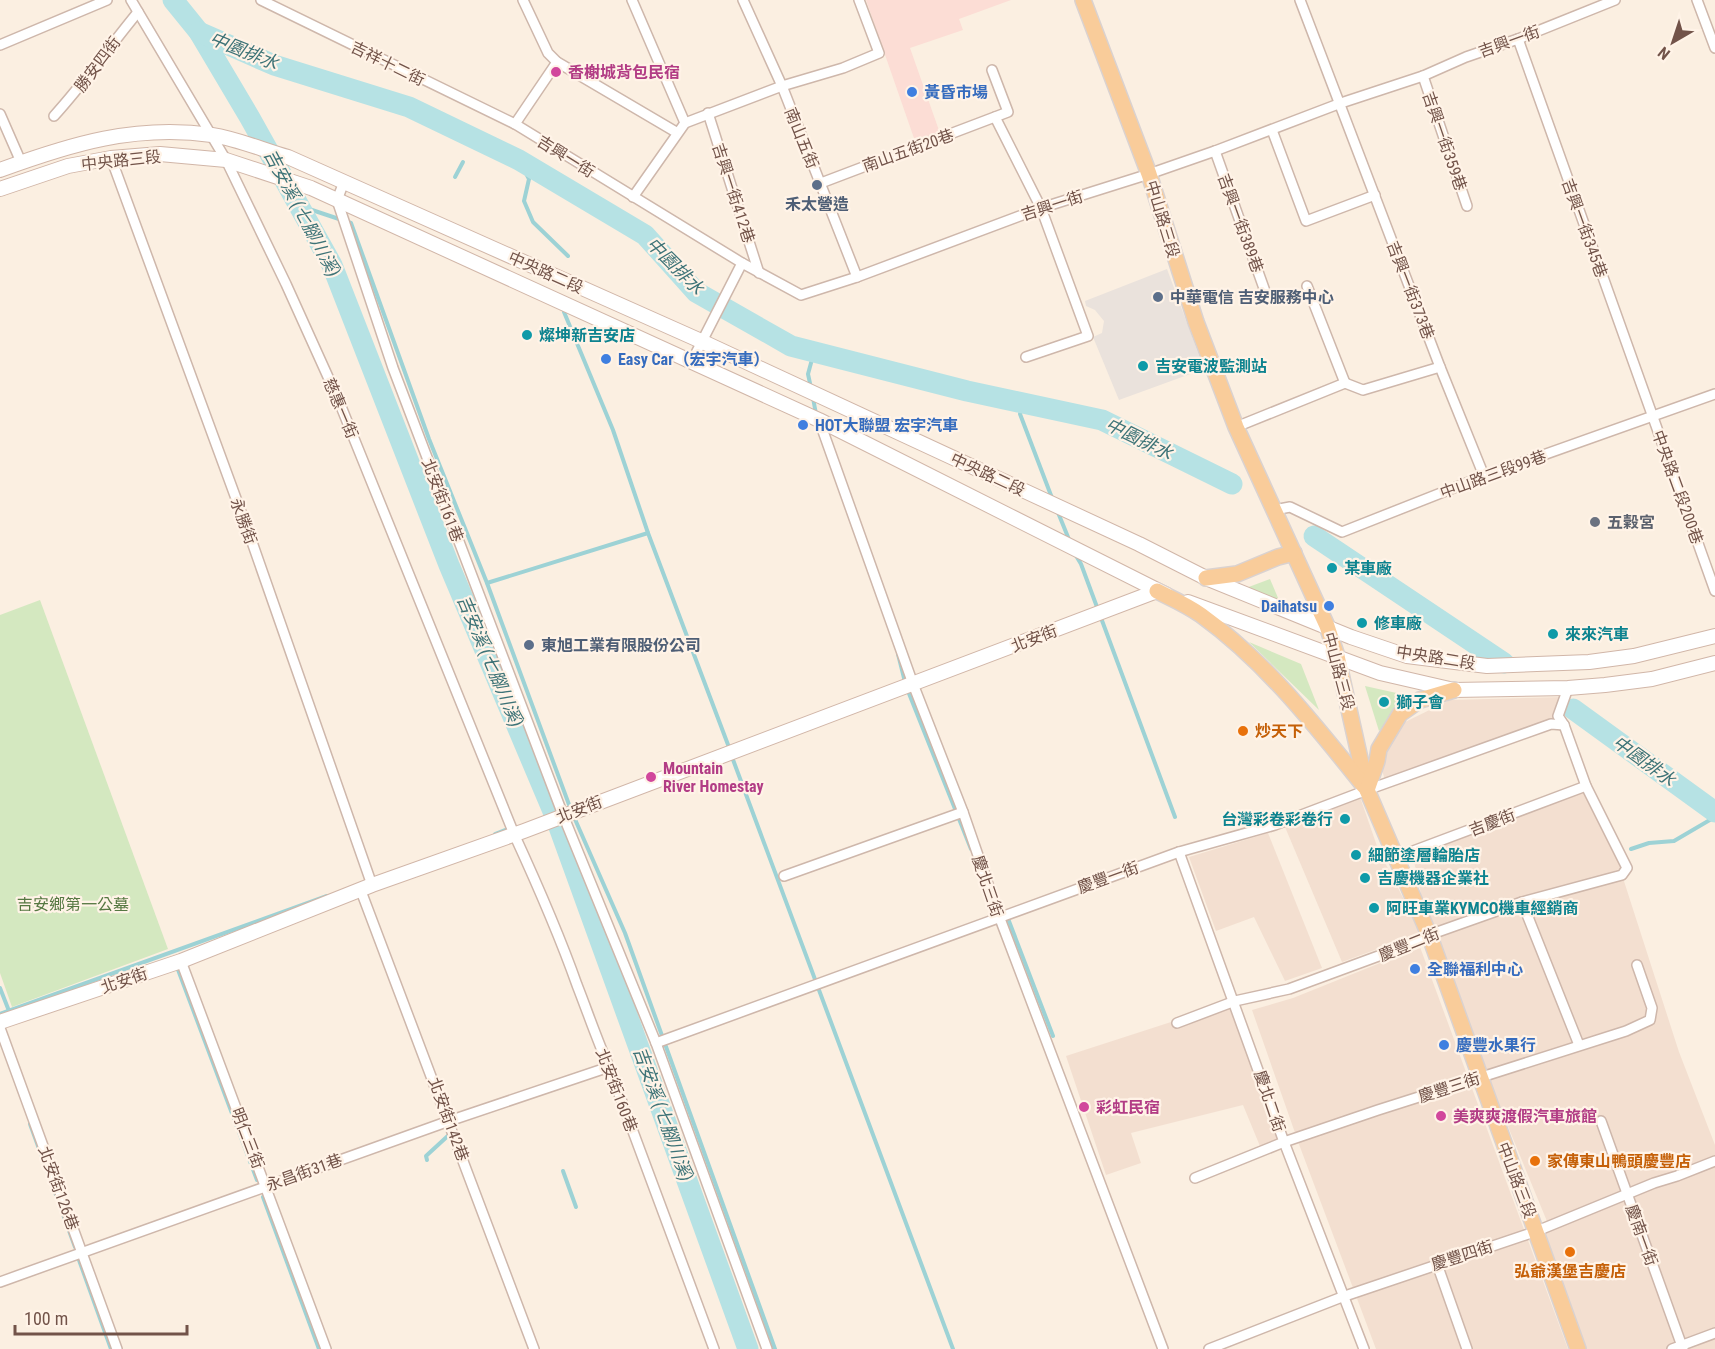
<svg xmlns="http://www.w3.org/2000/svg" width="1715" height="1349" font-family="'Roboto Condensed','Noto Sans TC',sans-serif">
<rect width="100%" height="100%" fill="#fbefe1"/>
<g fill="#f3dfd0">
<path d="M1562,697L1551,724L1386,783L1379,761L1403,723L1450,700Z"/>
<path d="M1586,786L1623,868L1535,898L1622,875L1679,1052L1715,1145V1349H1584L1543,1234L1551,1231L1430,937L1412,852Z"/>
<path d="M1360,797L1378,849L1421,933L1342,962L1285,827Z"/>
<path d="M1268,833L1322,968L1285,981L1254,917L1216,931L1189,857Z"/>
<path d="M1420,947L1568,1349H1376L1300,1147L1252,1010L1293,998Z"/>
<path d="M1236,1001L1284,1144L1262,1151L1243,1105L1131,1133L1141,1163L1106,1175L1066,1056Z"/>
</g>
<path fill="#fcddd5" d="M866,0H1011L959,19L963,30L910,48L941,136L916,144Z"/>
<path fill="#eae2dc" d="M1167,269L1204,369L1119,400L1093,337L1102,333L1104,321L1095,310L1086,306L1085,301Z"/>
<g fill="#d4e8c0">
<path d="M1270,579L1284,612L1238,591Z"/>
<path d="M40,600L168,949L12,1007L0,973V615Z"/>
<path d="M1249,642L1301,664L1319,710Z"/>
<path d="M1365,686L1410,696L1379,731Z"/>
</g>
<g fill="none" stroke-linecap="round" stroke-linejoin="round">
<g stroke="#9dd2d5" stroke-width="4">
<path d="M519,160L529,179L524,201L533,222L568,256"/>
<path d="M455,177L463,162"/>
<path d="M300,206L351,223L429,439L487,583L571,810"/>
<path d="M564,312L613,430L648,533L730,750"/>
<path d="M811,388L808,374L814,352"/>
<path d="M813,398L816,414"/>
<path d="M1023,403L1020,414L1052,498"/>
<path d="M1057,510L1070,542"/>
<path d="M1075,554L1081,564L1175,817"/>
<path d="M487,583L648,533"/>
<path d="M898,654L906,686L971,849"/>
<path d="M732,757L953,1349"/>
<path d="M574,817L625,933L775,1349"/>
<path d="M495,834L505,830"/>
<path d="M1631,849L1649,843L1674,841L1715,817"/>
<path d="M1007,916L1053,1036"/>
<path d="M177,967L257,1180"/>
<path d="M0,988L9,1011"/>
<path d="M0,1014L327,896"/>
<path d="M30,1124L75,1247"/>
<path d="M427,1160L426,1156L451,1133"/>
<path d="M563,1171L576,1207"/>
<path d="M263,1197L319,1349"/>
<path d="M79,1260L111,1349"/>
</g>
<g stroke="#b6e2e4" stroke-width="21">
<path d="M173,0L199,32L250,118L332,265L449,565L555,816L748,1349"/>
<path d="M199,32L274,65L409,107L519,160L645,235L696,292L791,346L967,391L1102,420L1232,484"/>
<path d="M1314,536L1504,663"/>
<path d="M1573,709L1715,812"/>
</g>
<g stroke="#ceb7ab" stroke-width="12">
<g id="street">
<path d="M131,0L226,160L286,284L338,399L514,834C537,884 559,934 577,985C588,1013 597,1040 609,1067L714,1349"/>
<path d="M261,0L515,124L742,263L801,295L857,277L1041,208L1149,174L1215,151L1341,103L1423,76L1466,57L1518,39L1615,0"/>
<path d="M523,0L548,53L557,62L676,132"/>
<path d="M632,0L685,123"/>
<path d="M743,0L782,86L857,277"/>
<path d="M1300,0L1440,367L1484,476"/>
<path d="M1697,0L1715,48"/>
<path d="M1518,39L1715,591"/>
<path d="M0,45L107,0"/>
<path d="M1423,76L1467,206"/>
<path d="M708,113L759,273"/>
<path d="M0,114L21,162"/>
<path d="M54,116C84,83 110,46 138,12"/>
<path d="M995,117L1041,208L1088,336L1026,357"/>
<path d="M515,124L557,62"/>
<path d="M1272,130L1306,221L1375,195"/>
<path d="M1215,151L1266,294"/>
<path d="M111,158L252,542L372,885"/>
<path d="M344,182L337,200L393,368L563,815L656,1043L767,1349"/>
<path d="M821,183L1008,112L992,70"/>
<path d="M633,197L685,123L782,86L843,68L879,53L859,0"/>
<path d="M1307,286L1345,383"/>
<path d="M692,361L742,263"/>
<path d="M1345,383L1363,390L1440,367"/>
<path d="M819,420L913,684L963,812L999,916L1163,1349"/>
<path d="M1236,427L1345,383"/>
<path d="M1274,510L1290,507L1342,532L1484,476L1715,394"/>
<path d="M1179,852L1284,1142L1364,1349"/>
<path d="M1397,857L1586,786"/>
<path d="M784,876L963,812"/>
<path d="M361,891L534,1349"/>
<path d="M1522,902L1579,1045"/>
<path d="M181,961L326,1349"/>
<path d="M1177,1023L1235,1001L1289,989L1430,937L1429,935L1522,902L1622,875L1627,868L1586,786L1564,725L1558,716L1568,688"/>
<path d="M0,1028L117,1349"/>
<path d="M656,1043L1179,852L1275,825L1367,790L1551,724L1564,725"/>
<path d="M1601,1121L1683,1349"/>
<path d="M1195,1178L1284,1142L1378,1110L1626,1031L1650,1020L1652,1008L1637,965"/>
<path d="M1437,1264L1467,1349"/>
<path d="M0,1282L449,1121L609,1067"/>
<path d="M1209,1349L1342,1297L1537,1231L1654,1183L1677,1176L1715,1161"/>
<path d="M1672,1349L1715,1333"/>
</g>
</g>
<g stroke="#d1b6a8" stroke-width="16">
<g id="secondary">
<path d="M0,170C71,144 136,124 212,135C238,139 263,150 288,157L701,341L1139,544L1206,578L1351,637L1407,656L1487,666L1589,662L1634,656L1715,636"/>
<path d="M0,189L68,166L111,158L160,154L226,160L311,188L819,420L1167,595"/>
<path d="M1188,602L1380,673L1454,690L1568,688L1605,685L1652,679L1715,663"/>
<path d="M0,1022L181,961L372,885L524,831L1157,591"/>
</g>
</g>
<g stroke="#dad2d0" stroke-width="18">
<g id="primary">
<path d="M1083,0L1149,174L1196,322L1236,427L1327,626L1337,656L1367,790L1430,937L1578,1349"/>
<path d="M1206,578L1237,574L1278,557L1294,553"/>
<path d="M1157,591C1171,598 1187,605 1201,615C1266,662 1314,724 1364,786"/>
<path d="M1367,790L1377,761L1379,749L1400,714L1420,700L1454,690"/>
</g>
</g>
<use href="#street" stroke="#fff" stroke-width="9"/>
<use href="#secondary" stroke="#fff" stroke-width="14"/>
<use href="#primary" stroke="#f9cc9a" stroke-width="15"/>
</g>
<g fill="#d1479c" stroke="#fff3e7" stroke-width="2">
<circle cx="556" cy="72" r="6"/>
<circle cx="651" cy="777" r="6"/>
<circle cx="1084" cy="1107" r="6"/>
<circle cx="1441" cy="1116" r="6"/>
</g>
<g fill="#3f7fe0" stroke="#fff3e7" stroke-width="2">
<circle cx="912" cy="92" r="6"/>
<circle cx="606" cy="359" r="6"/>
<circle cx="803" cy="425" r="6"/>
<circle cx="1329" cy="606" r="6"/>
<circle cx="1415" cy="969" r="6"/>
<circle cx="1444" cy="1045" r="6"/>
</g>
<g fill="#5c6f8a" stroke="#fff3e7" stroke-width="2">
<circle cx="817" cy="185" r="6"/>
<circle cx="1158" cy="297" r="6"/>
<circle cx="529" cy="645" r="6"/>
</g>
<g fill="#0f9aa8" stroke="#fff3e7" stroke-width="2">
<circle cx="527" cy="335" r="6"/>
<circle cx="1143" cy="366" r="6"/>
<circle cx="1332" cy="568" r="6"/>
<circle cx="1362" cy="623" r="6"/>
<circle cx="1553" cy="634" r="6"/>
<circle cx="1384" cy="702" r="6"/>
<circle cx="1345" cy="819" r="6"/>
<circle cx="1356" cy="855" r="6"/>
<circle cx="1365" cy="878" r="6"/>
<circle cx="1374" cy="908" r="6"/>
</g>
<circle fill="#6b7280" stroke="#fff3e7" stroke-width="2" cx="1595" cy="522" r="6"/>
<g fill="#e8710a" stroke="#fff3e7" stroke-width="2">
<circle cx="1243" cy="731" r="6"/>
<circle cx="1535" cy="1161" r="6"/>
<circle cx="1570" cy="1252" r="6"/>
</g>
<g text-anchor="middle" stroke-width="4.5" stroke-linejoin="round" paint-order="stroke">
<g font-size="16" fill="#725349" stroke="#fff3e7">
<text transform="translate(1509 41) rotate(-20)" y="6">吉興一街</text>
<text transform="translate(388 63) rotate(26)" y="6">吉祥十二街</text>
<text transform="translate(97 64) rotate(-53)" y="6">勝安四街</text>
<text transform="translate(802 138) rotate(68)" y="6">南山五街</text>
<text transform="translate(1445 141) rotate(71)" y="6">吉興一街359巷</text>
<text transform="translate(908 150) rotate(-20)" y="6">南山五街20巷</text>
<text transform="translate(566 156) rotate(32)" y="6">吉興一街</text>
<text transform="translate(121 160) rotate(-6)" y="6">中央路三段</text>
<text transform="translate(734 193) rotate(72)" y="6">吉興一街412巷</text>
<text transform="translate(1052 205) rotate(-18)" y="6">吉興一街</text>
<text transform="translate(1163 219) rotate(73)" y="6">中山路三段</text>
<text transform="translate(1241 223) rotate(70)" y="6">吉興一街389巷</text>
<text transform="translate(1585 228) rotate(70)" y="6">吉興一街345巷</text>
<text transform="translate(546 272) rotate(24)" y="6">中央路二段</text>
<text transform="translate(1411 290) rotate(69)" y="6">吉興一街373巷</text>
<text transform="translate(341 408) rotate(67)" y="6">慈惠一街</text>
<text transform="translate(988 474) rotate(25)" y="6">中央路二段</text>
<text transform="translate(1493 474) rotate(-20)" y="6">中山路三段99巷</text>
<text transform="translate(1678 487) rotate(70)" y="6">中央路二段200巷</text>
<text transform="translate(443 500) rotate(69)" y="6">北安街161巷</text>
<text transform="translate(244 521) rotate(70)" y="6">永勝街</text>
<text transform="translate(1034 638) rotate(-21)" y="6">北安街</text>
<text transform="translate(1436 657) rotate(9)" y="6">中央路二段</text>
<text transform="translate(1339 671) rotate(75)" y="6">中山路三段</text>
<text transform="translate(579 809) rotate(-21)" y="6">北安街</text>
<text transform="translate(1492 822) rotate(-21)" y="6">吉慶街</text>
<text transform="translate(1108 877) rotate(-20)" y="6">慶豐一街</text>
<text transform="translate(988 886) rotate(71)" y="6">慶北三街</text>
<text transform="translate(1409 944) rotate(-22)" y="6">慶豐二街</text>
<text transform="translate(124 980) rotate(-19)" y="6">北安街</text>
<text transform="translate(1449 1087) rotate(-18)" y="6">慶豐三街</text>
<text transform="translate(617 1090) rotate(69)" y="6">北安街160巷</text>
<text transform="translate(1270 1101) rotate(71)" y="6">慶北二街</text>
<text transform="translate(449 1119) rotate(70)" y="6">北安街142巷</text>
<text transform="translate(248 1138) rotate(69)" y="6">明仁三街</text>
<text transform="translate(304 1172) rotate(-20)" y="6">永昌街31巷</text>
<text transform="translate(1517 1180) rotate(69)" y="6">中山路三段</text>
<text transform="translate(59 1188) rotate(70)" y="6">北安街126巷</text>
<text transform="translate(1642 1235) rotate(70)" y="6">慶南一街</text>
<text transform="translate(1462 1255) rotate(-18)" y="6">慶豐四街</text>
</g>
<g font-size="16" font-weight="bold" fill="#b23c85" stroke="#fff3e7" text-anchor="start">
<text x="568" y="78">香榭城背包民宿</text>
<text x="663" y="774">Mountain<tspan x="663" dy="18">River Homestay</tspan></text>
<text x="1096" y="1113">彩虹民宿</text>
<text x="1453" y="1122">美爽爽渡假汽車旅館</text>
</g>
<g font-size="16" font-weight="bold" fill="#366cbe" stroke="#fff3e7" text-anchor="start">
<text x="924" y="98">黃昏市場</text>
<text x="618" y="365">Easy Car（宏宇汽車）</text>
<text x="815" y="431">HOT大聯盟 宏宇汽車</text>
<text x="1317" y="612" text-anchor="end">Daihatsu</text>
<text x="1427" y="975">全聯福利中心</text>
<text x="1456" y="1051">慶豐水果行</text>
</g>
<g font-size="16" font-weight="bold" fill="#4e5e75" stroke="#fff3e7" text-anchor="start">
<text x="817" y="210" text-anchor="middle">禾太營造</text>
<text x="1170" y="303">中華電信 吉安服務中心</text>
<text x="541" y="651">東旭工業有限股份公司</text>
</g>
<g font-size="16" font-weight="bold" fill="#0d838f" stroke="#fff3e7" text-anchor="start">
<text x="539" y="341">燦坤新吉安店</text>
<text x="1155" y="372">吉安電波監測站</text>
<text x="1344" y="574">某車廠</text>
<text x="1374" y="629">修車廠</text>
<text x="1565" y="640">來來汽車</text>
<text x="1396" y="708">獅子會</text>
<text x="1333" y="825" text-anchor="end">台灣彩卷彩卷行</text>
<text x="1368" y="861">細節塗層輪胎店</text>
<text x="1377" y="884">吉慶機器企業社</text>
<text x="1386" y="914">阿旺車業KYMCO機車經銷商</text>
</g>
<g font-size="16" font-weight="bold" fill="#5b616d" stroke="#fff3e7" text-anchor="start">
<text x="1607" y="528">五榖宮</text>
</g>
<g font-size="16" font-weight="bold" fill="#c56008" stroke="#fff3e7" text-anchor="start">
<text x="1255" y="737">炒天下</text>
<text x="1547" y="1167">家傳東山鴨頭慶豐店</text>
<text x="1570" y="1277" text-anchor="middle">弘爺漢堡吉慶店</text>
</g>
<g font-size="16" fill="#567842" stroke="#fff3e7">
<text x="73" y="910">吉安鄉第一公墓</text>
</g>
<g font-size="18" font-style="italic" fill="#3d7377" stroke="#fff3e7">
<text transform="translate(244 51) rotate(22)" y="6">中園排水</text>
<text transform="translate(302 213) rotate(62)" y="6">吉安溪 (七腳川溪)</text>
<text transform="translate(675 266) rotate(45)" y="6">中園排水</text>
<text transform="translate(1139 439) rotate(26)" y="6">中園排水</text>
<text transform="translate(490 661) rotate(67)" y="6">吉安溪 (七腳川溪)</text>
<text transform="translate(1644 761) rotate(36)" y="6">中園排水</text>
<text transform="translate(663 1114) rotate(70)" y="6">吉安溪 (七腳川溪)</text>
</g>
</g>
<g transform="translate(1673 42) rotate(219)" stroke="#fff3e7" stroke-width="4.5" paint-order="stroke">
<path d="M0-4.5L10 22L0 15L-10 22Z" fill="#725349"/>
<text y="-9" font-size="16" font-weight="bold" text-anchor="middle" fill="#725349">N</text>
</g>
<path d="M15 1325v9h172v-9" fill="none" stroke="#725349" stroke-width="3"/>
<text x="24" y="1325" font-size="18" fill="#725349" stroke="#fff3e7" stroke-width="4.5" paint-order="stroke">100 m</text>
</svg>
